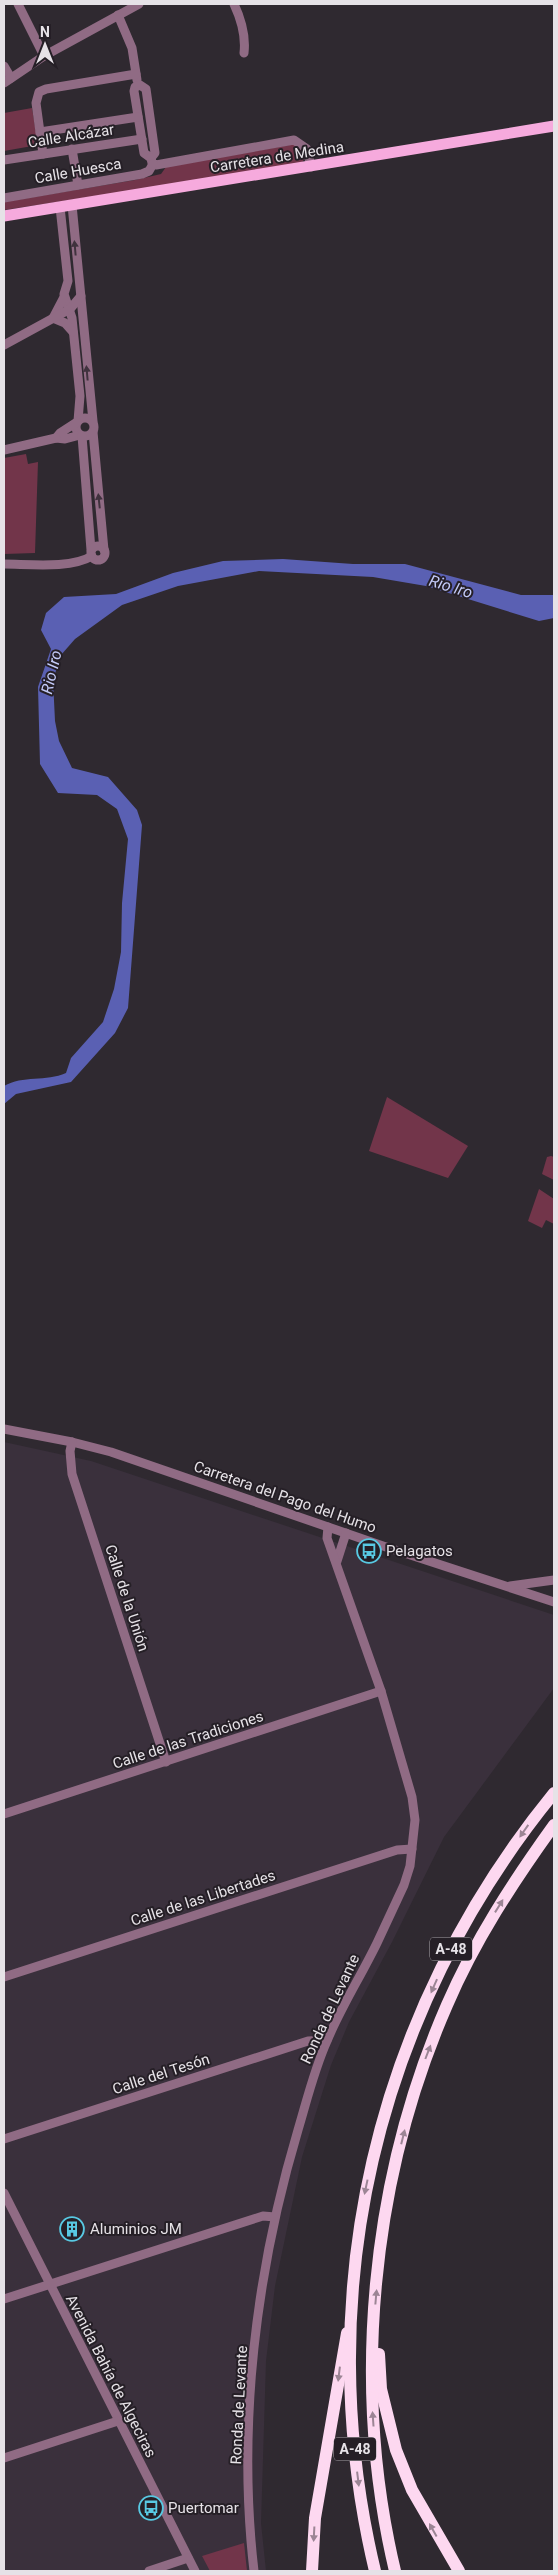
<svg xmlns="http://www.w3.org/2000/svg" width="558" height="2575" font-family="Roboto,sans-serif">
<rect width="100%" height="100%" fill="#2f2930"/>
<path fill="#3a303c" d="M4,1442L91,1461L554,1615V1688L444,1837L392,1942L349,2022L331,2065L302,2157L275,2286L266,2361L261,2523L266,2571H4Z"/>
<g fill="#72354a">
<path d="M32,108L38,145L4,151V113Z"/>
<path d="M295,144L302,146L305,157L301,165L4,210V202L135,180L161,174L166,167Z"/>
<path d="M26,454L28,464L38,462L35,553L4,554V458Z"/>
<path d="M387,1097L468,1146L448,1178L369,1151Z"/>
<path d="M551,1156L554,1157V1180L542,1174L547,1157Z"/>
<path d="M539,1189L554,1199V1224L546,1220L542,1228L528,1221Z"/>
<path d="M244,2543L247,2571H210L202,2556Z"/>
</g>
<path fill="#5a60b3" d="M283,559L353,564H405L521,595H554V618L539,621L426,586L373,577L259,571L178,586L122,605L75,639L61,655L53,680L55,721L59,741L72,768L108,777L137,810L142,825L128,1008L115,1033L71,1082L16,1094L4,1104V1086C23,1075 46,1082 66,1073L71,1058L103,1022L114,989L121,952L122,903L128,839L117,809L97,795L58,793L40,764L38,687L51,649L41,630L46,613L64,597L116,594L173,573L223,561Z"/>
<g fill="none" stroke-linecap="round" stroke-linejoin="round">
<g stroke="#906b84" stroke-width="9">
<path d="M18,4L44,56"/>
<path d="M234,4C241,19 246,36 244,53"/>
<path d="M118,15L132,48L137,80"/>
<path d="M4,66L11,78"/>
<path d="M4,83L44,56L139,4"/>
<path d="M140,85L146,89L155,153L151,158L144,153L134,91L135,87Z"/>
<path d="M40,132L138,117"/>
<path d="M72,149L78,185"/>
<path d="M43,154L36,103L39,92L46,89L136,74"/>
<path d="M151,158L152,163L156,165L294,140L307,149L311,167"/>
<path d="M4,160L142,139"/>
<path d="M4,198L142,174L149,171L153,164"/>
<path d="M72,205L93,421"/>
<path d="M60,207L68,281L64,294L72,318L80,396L78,421"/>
<path d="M53,318L65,323L73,332"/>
<path d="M53,318L64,297"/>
<path d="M4,345L70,309L81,296"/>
<circle cx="85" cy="427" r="9"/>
<path d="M77,422L60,433L56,438L65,439L80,435"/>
<path d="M93,432L104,550"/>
<path d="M82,436L91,550"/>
<path d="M4,450L56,438"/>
<circle cx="98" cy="553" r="7"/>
<path d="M4,564C28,564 71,569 92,556"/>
<path d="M4,1429L72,1442L111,1452L383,1546L554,1602"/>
<path d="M72,1442L70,1451L72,1474L166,1762"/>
<path d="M337,1561L346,1533"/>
<path d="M510,1586L554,1580"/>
<path d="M4,1814L381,1691"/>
<path d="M4,1977L397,1850L412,1849"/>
<path d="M4,2139L308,2041L327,2040"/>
<path d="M4,2193L195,2571"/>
<path d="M4,2299L263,2216L275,2217"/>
<path d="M4,2458L118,2421"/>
<path d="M149,2571L188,2558"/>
<path d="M254,2571C237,2425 256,2271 298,2130C307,2100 314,2070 327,2041C341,2007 361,1976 377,1943C386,1924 395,1904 404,1885L410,1866L415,1820L412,1797L381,1691L327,1538L328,1527"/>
</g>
<path stroke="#f6aadd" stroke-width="11" d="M4,216L554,126"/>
<g stroke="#fdd8f0" stroke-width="12">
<path d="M379,2354L381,2389L396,2450L412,2490L459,2571"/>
<path d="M312,2571L315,2518L347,2333"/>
<path d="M375,2571C309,2295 375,2012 554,1793"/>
<path d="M395,2571C351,2386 371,2179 447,2005C475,1940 513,1882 554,1825"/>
</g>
</g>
<defs><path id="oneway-solid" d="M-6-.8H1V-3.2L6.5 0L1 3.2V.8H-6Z" transform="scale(1.25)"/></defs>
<g fill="#40323e">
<use href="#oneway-solid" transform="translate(75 248) rotate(-95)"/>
<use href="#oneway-solid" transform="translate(87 373) rotate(-95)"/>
<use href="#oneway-solid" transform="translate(99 501) rotate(-96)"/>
</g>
<g fill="#9c8595">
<use href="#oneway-solid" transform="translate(524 1831) rotate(125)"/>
<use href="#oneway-solid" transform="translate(499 1906) rotate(-58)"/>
<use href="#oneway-solid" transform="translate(434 1986) rotate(114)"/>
<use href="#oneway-solid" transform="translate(428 2052) rotate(-69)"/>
<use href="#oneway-solid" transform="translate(403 2137) rotate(-76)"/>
<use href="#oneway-solid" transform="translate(366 2187) rotate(102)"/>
<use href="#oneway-solid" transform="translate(376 2297) rotate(-85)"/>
<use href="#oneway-solid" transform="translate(339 2374) rotate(97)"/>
<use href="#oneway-solid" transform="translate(373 2419) rotate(-94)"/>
<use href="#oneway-solid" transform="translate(358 2479) rotate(83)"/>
<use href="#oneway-solid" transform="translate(433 2530) rotate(-119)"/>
<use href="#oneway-solid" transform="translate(314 2534) rotate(93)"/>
</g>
<defs>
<g id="bus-ring" transform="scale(1.25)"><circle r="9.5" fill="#251f26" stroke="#58c9e3" stroke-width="1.5"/><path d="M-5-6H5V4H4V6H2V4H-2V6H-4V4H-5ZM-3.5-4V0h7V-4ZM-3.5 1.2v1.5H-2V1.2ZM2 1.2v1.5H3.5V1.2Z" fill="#58c9e3"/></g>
<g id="building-ring" transform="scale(1.25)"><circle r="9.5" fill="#251f26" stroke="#58c9e3" stroke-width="1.5"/><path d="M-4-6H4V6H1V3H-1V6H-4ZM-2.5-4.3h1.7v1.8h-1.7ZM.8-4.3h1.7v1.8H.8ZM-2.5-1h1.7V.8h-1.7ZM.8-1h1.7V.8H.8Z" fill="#58c9e3"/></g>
</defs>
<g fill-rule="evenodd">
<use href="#bus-ring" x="369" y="1551"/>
<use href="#building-ring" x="72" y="2229"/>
<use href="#bus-ring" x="151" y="2508"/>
</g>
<g text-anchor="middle" stroke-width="4" stroke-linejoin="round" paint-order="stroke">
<g fill="#251f26" stroke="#aca8ad" stroke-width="1">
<rect x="430" y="1937.5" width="42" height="23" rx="4"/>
<rect x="334" y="2437.5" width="42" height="23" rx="4"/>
</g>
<g font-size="14" font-weight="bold" fill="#e6e2e7">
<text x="451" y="1954">A-48</text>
<text x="355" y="2454">A-48</text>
</g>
<g font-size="15" fill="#e6e2e7" stroke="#251f26">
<text transform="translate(71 136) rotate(-9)" y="5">Calle Alcázar</text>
<text transform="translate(277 157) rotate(-9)" y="5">Carretera de Medina</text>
<text transform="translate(78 171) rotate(-10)" y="5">Calle Huesca</text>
<text transform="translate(285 1497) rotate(19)" y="5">Carretera del Pago del Humo</text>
<text transform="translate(127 1598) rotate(72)" y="5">Calle de la Unión</text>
<text transform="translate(188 1740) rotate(-18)" y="5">Calle de las Tradiciones</text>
<text transform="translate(203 1898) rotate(-18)" y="5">Calle de las Libertades</text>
<text transform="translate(330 2009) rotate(-65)" y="5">Ronda de Levante</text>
<text transform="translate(161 2074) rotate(-18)" y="5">Calle del Tesón</text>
<text transform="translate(111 2376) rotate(63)" y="5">Avenida Bahía de Algeciras</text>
<text transform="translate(239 2405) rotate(-87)" y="5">Ronda de Levante</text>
</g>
<g font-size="15" fill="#e6e2e7" stroke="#251f26" text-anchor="start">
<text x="386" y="1556">Pelagatos</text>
<text x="90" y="2234">Aluminios JM</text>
<text x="168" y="2513">Puertomar</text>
</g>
<g font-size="16" font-style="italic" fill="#c3caf7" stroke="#251f26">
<text transform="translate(451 586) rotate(17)" y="6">Rio Iro</text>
<text transform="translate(51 672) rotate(-77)" y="6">Rio Iro</text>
</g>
</g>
<rect width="558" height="2575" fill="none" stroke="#e6e2e7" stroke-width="10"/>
<g transform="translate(45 45)" stroke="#251f26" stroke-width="4" paint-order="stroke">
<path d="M0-4L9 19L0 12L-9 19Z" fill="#e6e2e7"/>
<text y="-8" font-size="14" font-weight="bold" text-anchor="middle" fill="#e6e2e7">N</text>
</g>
</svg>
